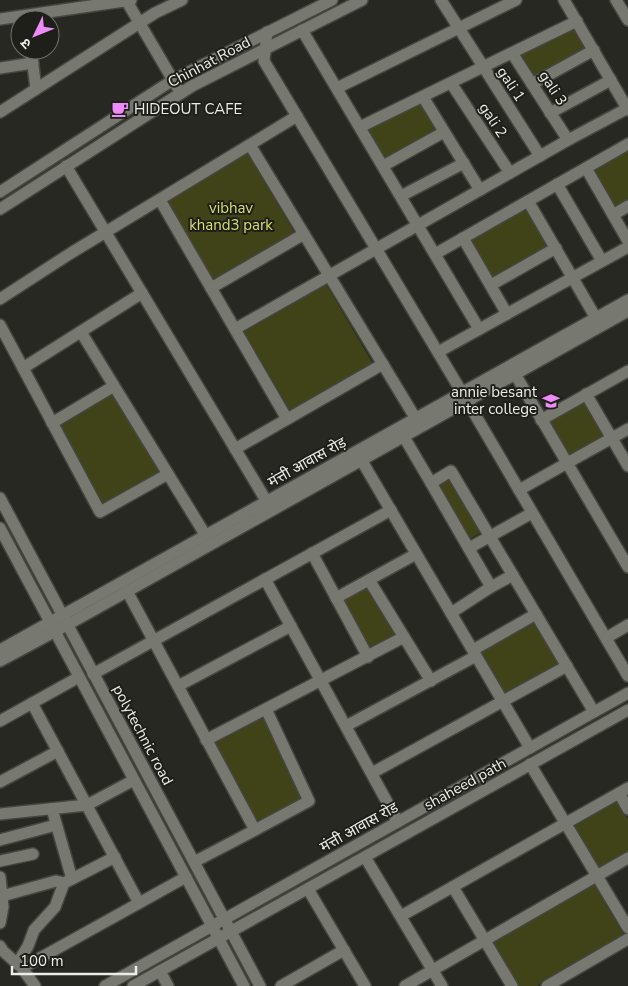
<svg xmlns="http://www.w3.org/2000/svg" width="628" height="986" font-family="'Nunito Sans','Noto Sans Devanagari',sans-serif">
<rect width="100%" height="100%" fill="#272822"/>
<g fill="#404318">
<path d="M575,28L587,50L533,79L519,55Z"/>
<path d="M420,103L437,130L384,159L366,130Z"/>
<path d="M628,149V201L614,209L592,170Z"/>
<path d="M247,153L295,233L214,281L166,201Z"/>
<path d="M526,207L548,246L492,278L470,240Z"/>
<path d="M326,284L373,364L291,412L244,332Z"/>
<path d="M114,393L160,473L102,505L59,426Z"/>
<path d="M584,401L605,437L568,458L548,422Z"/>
<path d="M451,476L483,531L468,540L436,484Z"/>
<path d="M367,587L396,636L371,650L343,601Z"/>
<path d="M535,619L561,664L504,695L479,651Z"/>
<path d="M264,717L302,798L257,823L213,744Z"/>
<path d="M618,801L628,819V852L597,870L573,827Z"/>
<path d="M594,884L624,935L537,986H519L493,943Z"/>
</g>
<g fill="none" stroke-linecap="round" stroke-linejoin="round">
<g stroke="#454640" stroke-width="14">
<g id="minor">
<path d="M126,0L177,87"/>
<path d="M441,0L540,156"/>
<path d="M564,0L628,110"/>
<path d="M616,0L628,20"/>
<path d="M0,19L131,0"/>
<path d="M302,30L479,329"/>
<path d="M267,32L264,61L467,401L628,676"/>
<path d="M31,50L36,89"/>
<path d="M512,53L568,140"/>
<path d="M0,68L33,63"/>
<path d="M451,83L510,173"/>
<path d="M532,84L594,50"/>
<path d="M337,88L516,0"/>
<path d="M423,97L480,190"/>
<path d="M0,112L155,13L182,0"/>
<path d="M550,113L611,80"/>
<path d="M360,127L577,21"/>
<path d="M250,145L416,419"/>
<path d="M66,166L270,507"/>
<path d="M383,166L444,132"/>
<path d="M586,168L628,241"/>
<path d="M557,184L602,261"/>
<path d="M0,192L173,80L332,0"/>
<path d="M401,196L464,163"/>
<path d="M160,200L287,419"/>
<path d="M528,201L600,325"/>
<path d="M0,209L192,86L362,0"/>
<path d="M613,215L628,206"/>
<path d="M463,238L507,314"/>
<path d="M435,254L628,144"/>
<path d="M491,285L556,248"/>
<path d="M211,288L304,234"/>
<path d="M0,299L71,253L297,116"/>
<path d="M0,325L100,512L168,474"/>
<path d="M235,329L568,140L628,108"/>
<path d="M81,332L206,536L208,542"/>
<path d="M438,352L628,247"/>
<path d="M23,368L142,293"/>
<path d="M515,374L628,567"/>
<path d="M586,394L628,466"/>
<path d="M541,420L628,371"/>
<path d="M52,423L114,386"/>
<path d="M404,437L431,483"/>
<path d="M235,449L383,364"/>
<path d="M359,456L530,748"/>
<path d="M519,490L628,429"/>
<path d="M0,498L260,986"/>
<path d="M0,528L244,986"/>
<path d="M469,548L532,513"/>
<path d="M312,553L368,657"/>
<path d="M513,575L491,587L431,483L451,471L594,712"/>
<path d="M265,579L398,822"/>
<path d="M369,580L431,681"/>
<path d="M127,591L255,830L194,862"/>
<path d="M336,598L416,554"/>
<path d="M451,613L491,587"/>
<path d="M606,638L628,625"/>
<path d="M0,650L628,300"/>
<path d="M473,650L536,614"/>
<path d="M0,661L67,625L628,311"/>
<path d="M93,674L391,510"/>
<path d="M178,686L291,626"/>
<path d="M32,703L139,903"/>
<path d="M0,721L79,677"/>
<path d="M346,726L476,656"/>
<path d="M206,740L404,637"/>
<path d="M530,764L628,928"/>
<path d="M372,773L567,666"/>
<path d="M0,782L58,751"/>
<path d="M619,793L628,809"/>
<path d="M52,809L72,879"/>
<path d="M0,814L87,805L134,780"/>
<path d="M255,830L309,801L266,709"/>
<path d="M0,840L56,825"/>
<path d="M365,857L442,986"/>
<path d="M0,861L33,854"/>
<path d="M0,877L3,907L0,923"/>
<path d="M453,887L512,986"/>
<path d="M308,889L365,986"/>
<path d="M2,896L56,881L64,883L115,857"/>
<path d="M401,916L628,788"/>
<path d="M0,946L3,951L22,968L35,986"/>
<path d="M17,964L28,946L34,930L55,907L64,883"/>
<path d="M22,968L186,877"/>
<path d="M160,971L168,986"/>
<path d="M105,986L628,693"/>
<path d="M133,986L628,710"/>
<path d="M281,986L344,950"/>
<path d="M405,986L628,858"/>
<path d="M547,986L628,939"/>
</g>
</g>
<use href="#minor" stroke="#777870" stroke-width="11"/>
</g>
<defs>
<g id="cafe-bare" transform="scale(1.35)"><path d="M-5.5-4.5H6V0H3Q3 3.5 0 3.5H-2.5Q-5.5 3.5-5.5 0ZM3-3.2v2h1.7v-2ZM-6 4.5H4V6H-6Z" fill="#ed8cf9" stroke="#1e1f18" stroke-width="2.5" paint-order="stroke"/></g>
<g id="school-bare" transform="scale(1.35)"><path d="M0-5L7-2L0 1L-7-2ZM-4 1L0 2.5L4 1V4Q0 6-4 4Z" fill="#ed8cf9" stroke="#1e1f18" stroke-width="2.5" paint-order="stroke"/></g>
</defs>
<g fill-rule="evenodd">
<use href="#cafe-bare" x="120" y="109"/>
<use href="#school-bare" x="551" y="401"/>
</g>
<g text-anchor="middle" stroke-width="4" stroke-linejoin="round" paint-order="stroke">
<g font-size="15" fill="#ecede9" stroke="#1e1f18">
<text transform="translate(209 62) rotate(-28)" y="5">Chinhat Road</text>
<text transform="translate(511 84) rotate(57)" y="5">gali 1</text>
<text transform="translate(553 88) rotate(57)" y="5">gali 3</text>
<text transform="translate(493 120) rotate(57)" y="5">gali 2</text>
<text transform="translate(307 462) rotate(-29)" y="5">मंत्ती आवास रोड़</text>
<text transform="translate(143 735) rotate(62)" y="5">polytechnic road</text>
<text transform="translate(465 784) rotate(-29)" y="5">shaheed path</text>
<text transform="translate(359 827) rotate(-29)" y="5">मंत्ती आवास रोड</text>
</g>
<g font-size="15" fill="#ecede9" stroke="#1e1f18" text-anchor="start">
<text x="134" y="114">HIDEOUT CAFE</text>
<text x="537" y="397" text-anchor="end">annie besant<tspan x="537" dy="17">inter college</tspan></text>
</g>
<g font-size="15" fill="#d6df71" stroke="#1e1f18">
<text x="231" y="213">vibhav<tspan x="231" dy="17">khand3 park</tspan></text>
</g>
</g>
<g transform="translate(35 35) rotate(227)"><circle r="24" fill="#1e1f18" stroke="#70716c"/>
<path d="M0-4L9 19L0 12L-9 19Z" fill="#ed8cf9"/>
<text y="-8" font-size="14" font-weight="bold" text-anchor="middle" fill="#ecede9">उ</text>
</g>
<path d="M12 966v8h124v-8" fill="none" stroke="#ecede9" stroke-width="2.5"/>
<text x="20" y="966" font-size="15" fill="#ecede9" stroke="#1e1f18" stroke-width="4" paint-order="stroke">100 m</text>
</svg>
